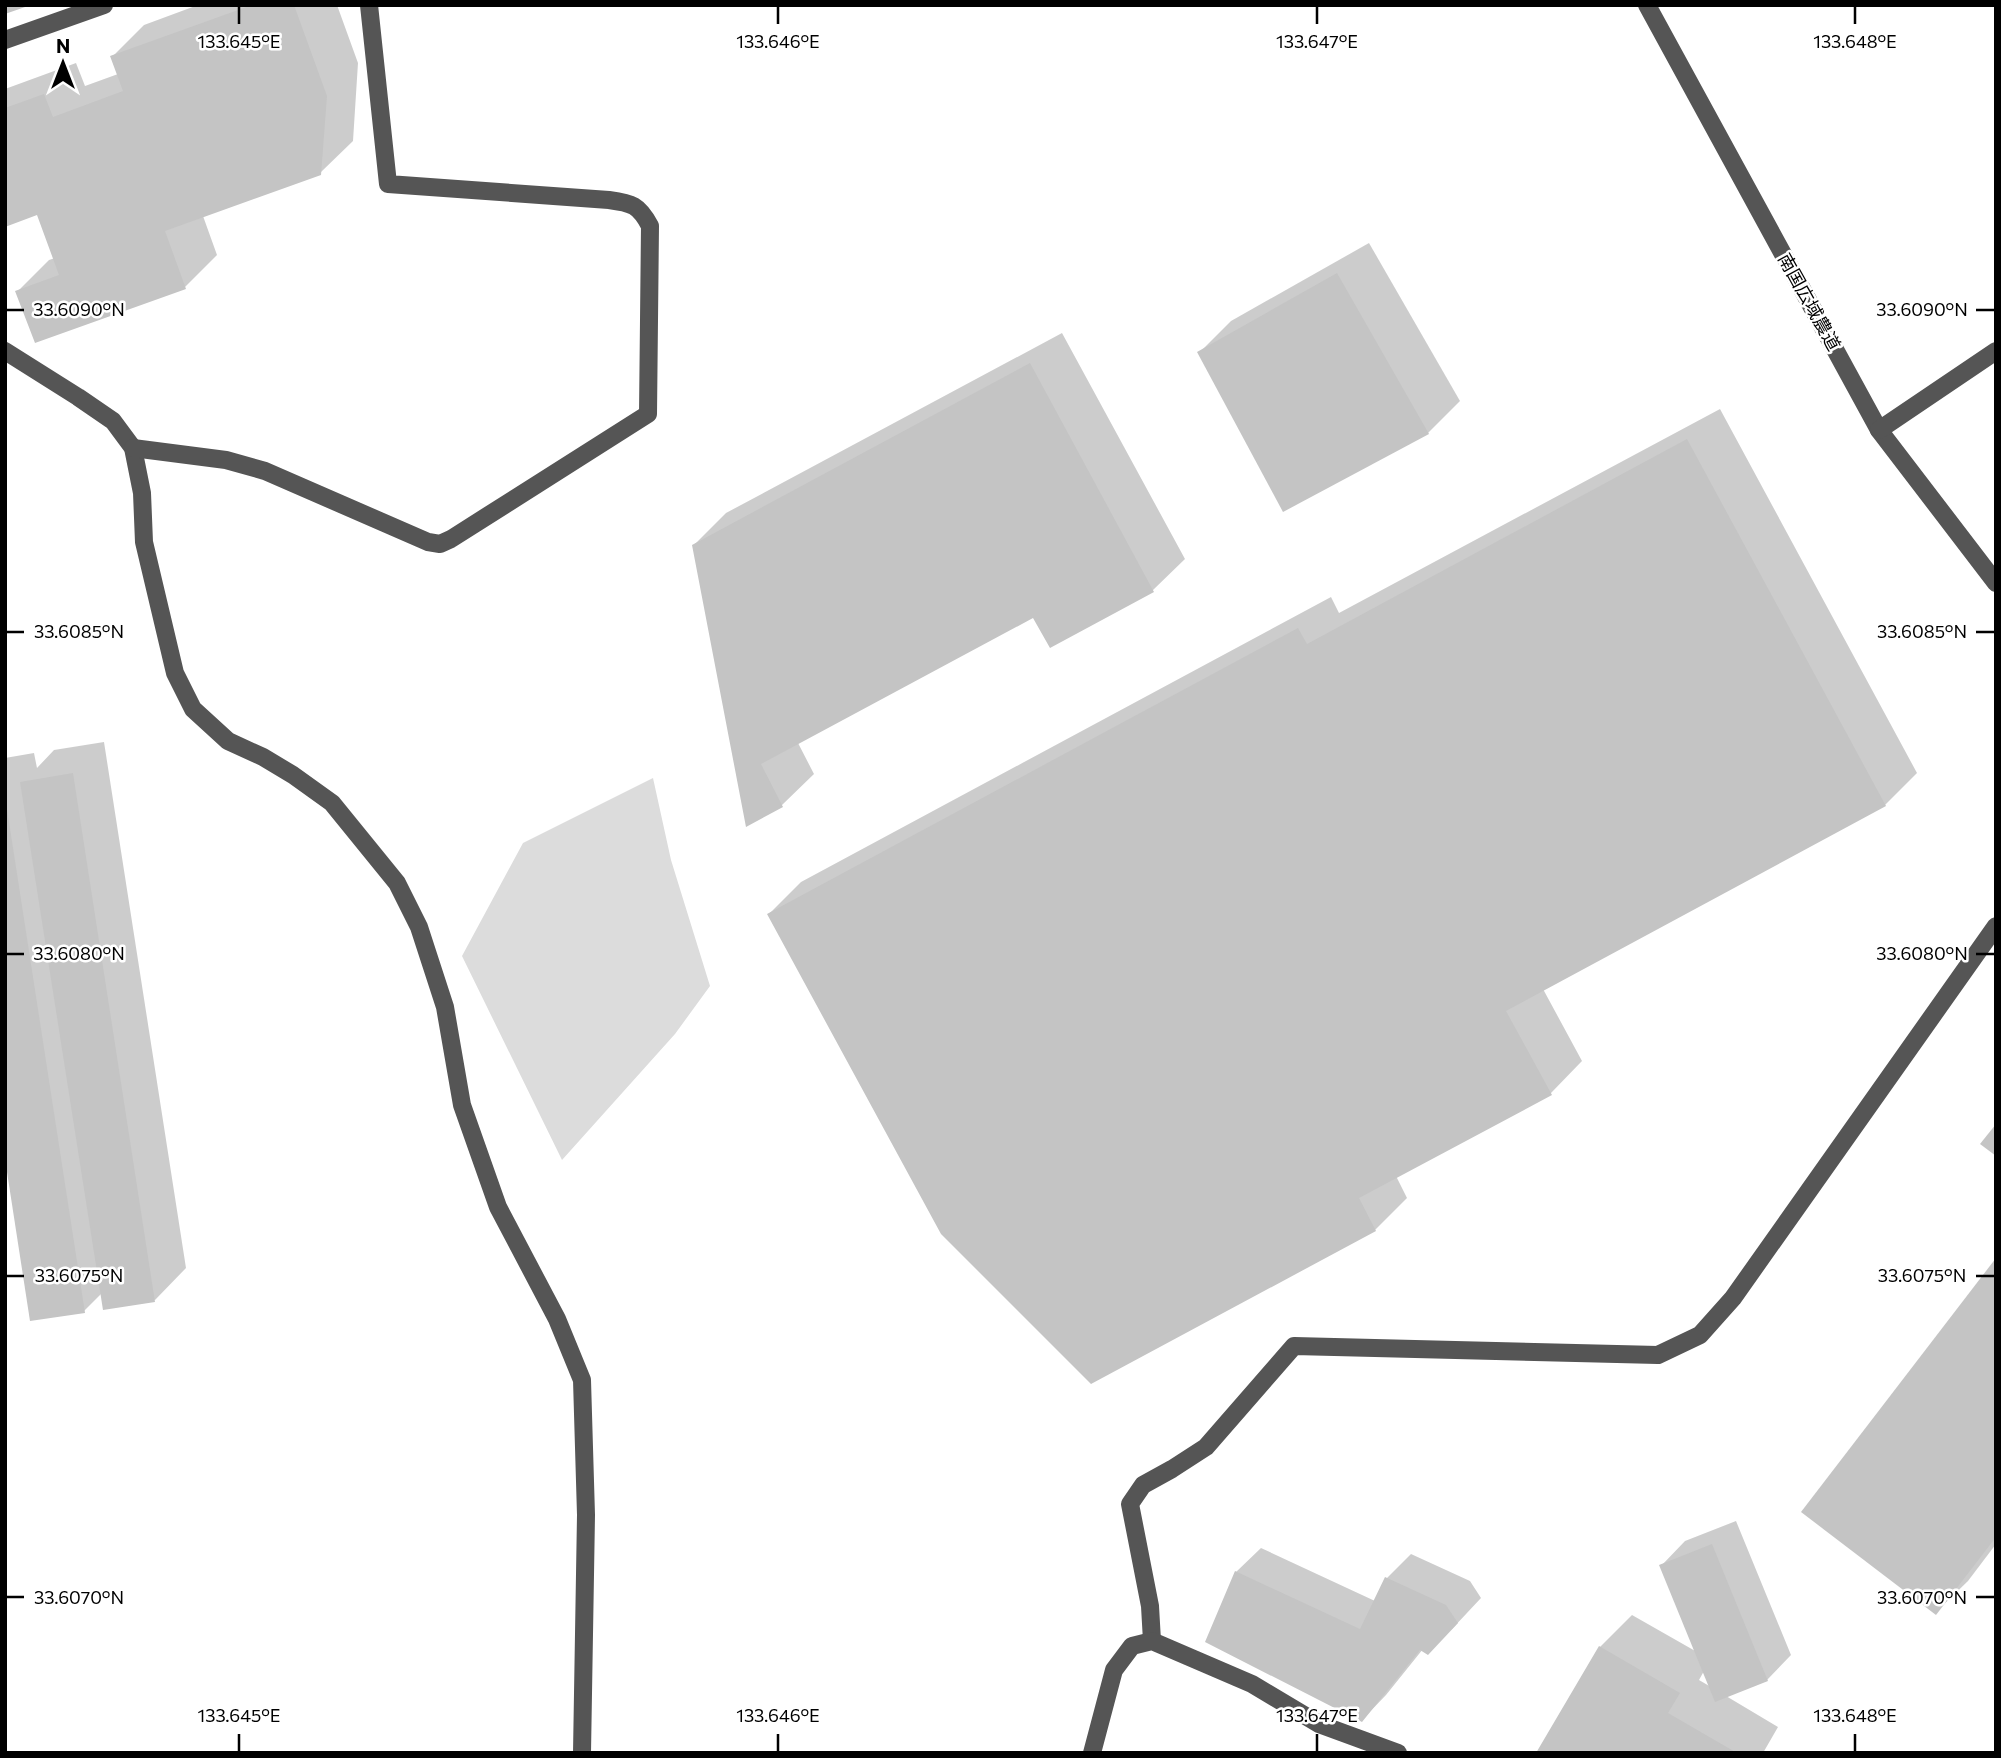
<svg xmlns="http://www.w3.org/2000/svg" width="2001" height="1758" font-family="Commissioner,'Noto Sans JP',sans-serif">
<rect width="100%" height="100%" fill="#fff"/>
<path fill="#dcdcdc" d="M653,778L671,860L710,986L675,1034L562,1160L462,956L523,843Z"/>
<g fill="#0003" fill-rule="evenodd">
<path d="M198,5H337L358,63L353,141L320,173L203,216L217,255L185,287L17,292L49,260L55,258L38,213L5,225V89L76,63L85,86L118,74L112,57L144,25Z"/>
<path d="M1369,243L1460,401L1428,433L1199,353L1231,321Z"/>
<path d="M1062,333L1185,559L1153,590L1034,616L798,743L814,774L782,805L748,824L694,545L726,513Z"/>
<path d="M1720,409L1917,773L1885,805L1543,989L1582,1061L1551,1093L1396,1176L1407,1198L1375,1230L1091,1382L769,914L801,882L1331,597L1339,613Z"/>
<path d="M104,742L186,1268L155,1300L102,1293L84,1311L5,1147V758L34,753L37,768L54,750Z"/>
<path d="M1996,1261V1544L1968,1581L1936,1612Z"/>
<path d="M1736,1521L1791,1655L1767,1680L1726,1696L1778,1727L1763,1753H1538L1600,1647L1632,1615L1697,1652L1661,1566L1685,1541ZM1704,1671L1711,1687L1699,1680Z"/>
<path d="M1261,1548L1375,1601L1387,1578L1411,1554L1470,1581L1481,1598L1452,1629L1423,1649L1386,1695L1362,1720L1236,1572Z"/>
</g>
<g fill="#c4c4c4">
<path d="M5,5H28V6L5,14Z"/>
<path d="M252,5H294L327,96L321,175L165,231L186,289L35,343L15,291L59,275L37,215L5,227V108L44,94L53,117L123,91L110,56Z"/>
<path d="M1337,273L1429,434L1283,512L1197,352Z"/>
<path d="M1030,363L1154,592L1050,648L1033,618L761,764L783,807L746,827L692,545Z"/>
<path d="M1687,439L1886,806L1506,1011L1552,1095L1359,1198L1376,1231L1091,1384L941,1234L767,914L1298,628L1307,644Z"/>
<path d="M73,773L155,1302L103,1310L20,782Z"/>
<path d="M5,809H7L85,1313L30,1321L5,1159Z"/>
<path d="M1996,1124V1156L1980,1144Z"/>
<path d="M1996,1258V1537L1936,1615L1801,1512Z"/>
<path d="M1712,1544L1768,1681L1715,1702L1659,1565Z"/>
<path d="M1235,1571L1360,1629L1385,1577L1446,1605L1458,1623L1428,1655L1420,1650L1362,1722L1205,1642Z"/>
<path d="M1599,1646L1680,1693L1668,1713L1737,1753H1536Z"/>
</g>
<g fill="none" stroke-linecap="round" stroke-linejoin="round">
<g stroke="#555" stroke-width="18">
<path d="M1647,5L1879,430L1996,583"/>
<path d="M5,40L104,5"/>
<path d="M5,351L78,397L113,421L133,448L142,493L144,542L175,673L193,709L228,741L263,757L293,775L332,803L397,883L419,927L445,1007L462,1105L498,1207L557,1319L582,1380L586,1515L582,1753"/>
<path d="M1879,430L1996,351"/>
<path d="M133,448L226,460L265,471L428,542L440,544L451,539L648,414L650,226C639,205 632,203 609,200L388,184L369,5"/>
<path d="M1152,1641L1150,1606L1130,1504L1143,1485L1172,1469L1206,1447L1294,1346L1658,1355L1700,1335L1733,1298L1996,926"/>
<path d="M1092,1753L1114,1670L1132,1646L1152,1641L1252,1684L1319,1724L1398,1753"/>
</g>
</g>
<path fill="none" stroke="#000" stroke-width="2.5" d="M239,7V24M778,7V24M1317,7V24M1855,7V24M7,310H24M1976,310H1994M7,632H24M1976,632H1994M7,954H24M1976,954H1994M7,1276H24M1976,1276H1994M7,1597H24M1976,1597H1994M239,1734V1751M778,1734V1751M1317,1734V1751M1855,1734V1751"/>
<g text-anchor="middle" stroke-width="5" stroke-linejoin="round" paint-order="stroke">
<g font-size="18" fill="#000" stroke="#fff">
<text transform="translate(1809 302) rotate(61)" y="6">南国広域農道</text>
</g>
</g>
<g font-size="18" text-anchor="middle" fill="#000" stroke="#fff" stroke-width="5" stroke-linejoin="round" paint-order="stroke">
<text x="239" y="48">133.645°E</text>
<text x="778" y="48">133.646°E</text>
<text x="1317" y="48">133.647°E</text>
<text x="1855" y="48">133.648°E</text>
<text x="79" y="316">33.6090°N</text>
<text x="1922" y="316">33.6090°N</text>
<text x="79" y="638">33.6085°N</text>
<text x="1922" y="638">33.6085°N</text>
<text x="79" y="960">33.6080°N</text>
<text x="1922" y="960">33.6080°N</text>
<text x="79" y="1282">33.6075°N</text>
<text x="1922" y="1282">33.6075°N</text>
<text x="79" y="1604">33.6070°N</text>
<text x="1922" y="1604">33.6070°N</text>
<text x="239" y="1722">133.645°E</text>
<text x="778" y="1722">133.646°E</text>
<text x="1317" y="1722">133.647°E</text>
<text x="1855" y="1722">133.648°E</text>
</g>
<rect width="2001" height="1758" fill="none" stroke="#000000" stroke-width="14"/>
<g transform="translate(63 63)" stroke="#ffffff" stroke-width="5" paint-order="stroke">
<path d="M0-5L12 26L0 18L-12 26Z" fill="#000000"/>
<text y="-10" font-size="19" font-weight="bold" text-anchor="middle" fill="#000000">N</text>
</g>
</svg>
